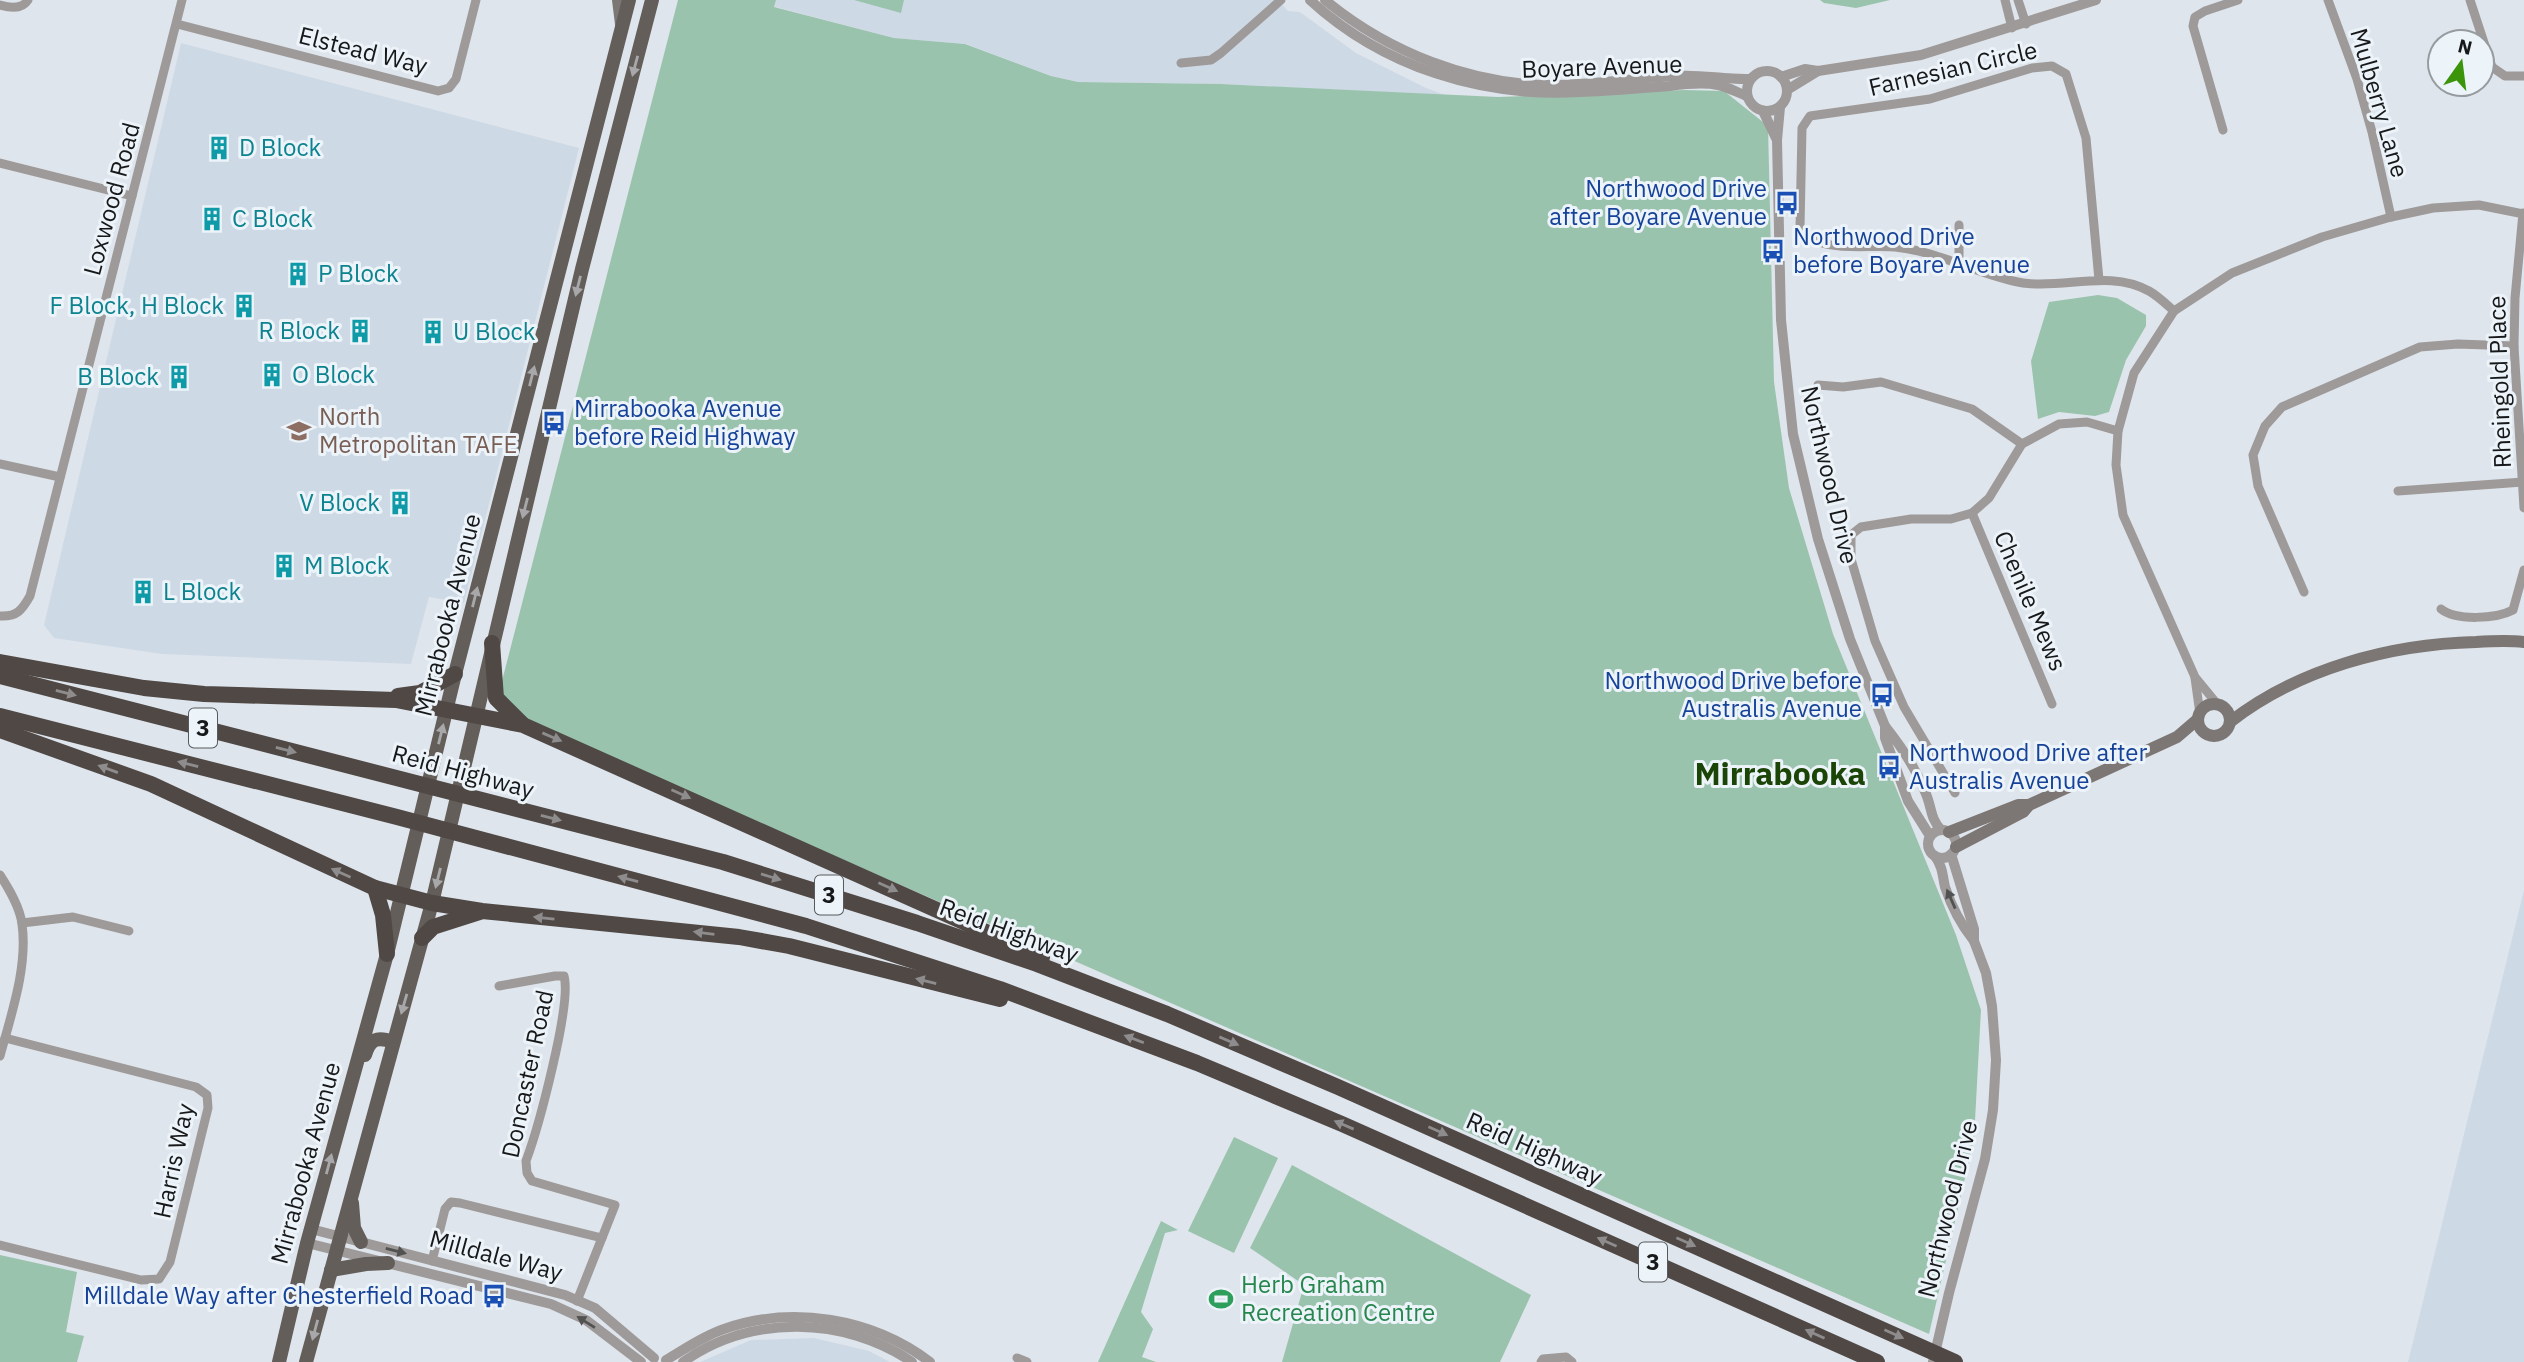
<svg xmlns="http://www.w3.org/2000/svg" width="2524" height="1362" font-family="'IBM Plex Sans',sans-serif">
<rect width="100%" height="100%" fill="#dfe5ec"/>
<g fill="#ced9e6">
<path d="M750,0H1278L1288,11L1300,12L1356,53L1426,88L1445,95L1221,84L1078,82L1051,76L966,44L894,38Z"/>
<path d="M181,43L579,148L464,603L429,597L411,664L162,654L54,638L44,625Z"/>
<path d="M2524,890V1362H2408Z"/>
<path d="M814,1338L869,1351L890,1362H700L751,1340Z"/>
</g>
<g fill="#9ac3ad">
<path d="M678,0H776L774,7L894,38L965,44L1051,76L1078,82L1221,84L1498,97L1684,90L1724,91L1768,126L1774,382L1789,488L1833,634L1956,935L1981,1010L1974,1139L1929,1334L495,708Z"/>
<path d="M854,0H904L901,13Z"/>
<path d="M1820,0H1890L1856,8L1824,3Z"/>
<path d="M2098,295L2117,298L2146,315V326L2126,360L2109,412L2095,416L2059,412L2038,419L2031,361L2049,302Z"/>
<path d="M1234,1137L1278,1158L1234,1253L1188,1231Z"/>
<path d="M1292,1165L1531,1295L1500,1362H1282L1304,1285L1250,1248Z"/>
<path d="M1161,1221L1178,1230L1165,1233L1141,1312L1153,1329L1142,1357L1156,1362H1098Z"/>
<path d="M0,1255L77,1272L66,1332L84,1336L77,1362H0Z"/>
</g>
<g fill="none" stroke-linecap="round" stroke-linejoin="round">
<g stroke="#9e9a99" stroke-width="9">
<path d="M2005,0L2012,28"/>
<path d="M2018,0L2026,24"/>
<path d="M2328,0L2357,79L2372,132L2391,217"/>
<path d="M2470,0L2492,67L2505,76H2524"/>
<path d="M0,5C10,8 22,10 28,0"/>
<path d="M177,24L438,91L449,88L456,79L476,0"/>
<path d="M1181,63L1211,60L1221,53L1281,0"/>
<path d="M2223,130L2193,26L2195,17L2205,11L2238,0"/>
<path d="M0,163L132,196"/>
<path d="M2523,213L2515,298L2514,346L2524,508"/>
<path d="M1959,225V264"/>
<path d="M2099,280L2086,138L2066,74L2052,66L2032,68L1930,99L1810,116L1802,128L1800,228C1821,255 1865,244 1895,247C1939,251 1980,276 2023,283C2065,289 2110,269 2149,291C2158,296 2166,304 2174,311"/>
<path d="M1818,385L1843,387L1881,382L1972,409L2022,444"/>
<path d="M0,464L60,477"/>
<path d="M2398,491L2523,482"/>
<path d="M1972,513L2052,704"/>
<path d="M2304,592L2258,486L2253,455L2265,426L2282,407L2420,347L2458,344L2514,346"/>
<path d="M2441,609C2456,621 2496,619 2513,610L2524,570"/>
<path d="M0,616C17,617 22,610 30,596L182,0"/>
<path d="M2195,678L2200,714"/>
<path d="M2218,705L2195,677L2123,515L2116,465L2118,431L2134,373L2174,311L2232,273L2322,237L2391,217L2433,208L2479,205L2524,214"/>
<path d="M1955,793L1904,707L1875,641L1851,559V535L1861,527L1911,519H1951L1972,513L1989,498L2022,444L2059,424L2087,422L2118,431"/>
<path d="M0,875C9,889 20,907 22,924C28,967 11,1015 0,1056"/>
<path d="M22,923L73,917L129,931"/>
<path d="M499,986L555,976H564C572,1004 538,1129 526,1161L527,1173L532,1181L615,1205L577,1301"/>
<path d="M0,1245L141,1280L159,1279L170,1262L208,1108L207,1095L196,1087L5,1038"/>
<path d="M432,1261L445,1209L451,1202L460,1203L602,1238"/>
<path d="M1017,1358L1027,1362"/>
<path d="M1541,1362L1543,1359L1566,1357L1572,1362"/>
</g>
<g stroke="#9e9a99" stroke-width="10">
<path d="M1310,0C1383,67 1482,98 1580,92C1610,91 1640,88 1670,86C1685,84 1703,82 1718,85C1728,87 1738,93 1747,96"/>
<path d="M1325,0C1388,52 1471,85 1552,85C1593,85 1635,78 1676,76C1701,74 1725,80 1750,79"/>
<circle cx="1767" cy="91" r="20"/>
<path d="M1781,77L1805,69L1818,71L1921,55L2096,0"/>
<path d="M1787,90L1818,71"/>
<path d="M1780,107L1777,140L1781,320L1793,434L1818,539L1850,639L1885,726V738L1908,801L1930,836"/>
<path d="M1763,111L1777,140"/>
<path d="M1885,726C1901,746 1917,771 1926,794C1932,808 1930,818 1941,830"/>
<circle cx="1942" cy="844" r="14"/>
<path d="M1935,856C1943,868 1942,873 1945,887C1951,905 1962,926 1974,941"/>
<path d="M311,1229L565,1295L595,1308L654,1358"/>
<path d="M307,1243L551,1304L586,1320L641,1362"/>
<path d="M666,1360C685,1349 703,1336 724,1329C792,1305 872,1318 930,1362"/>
<path d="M683,1362C750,1314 845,1316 912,1362"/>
<path d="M1933,1362L1949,1293L1985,1159L1993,1110L1996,1060L1992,1006L1986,973L1974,941V929L1951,854"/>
</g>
<g stroke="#7c7774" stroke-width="12">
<path d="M618,0L621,24"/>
<circle cx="2214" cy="720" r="16"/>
<path d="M2230,722C2298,669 2390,644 2476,642C2491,641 2508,640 2524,642"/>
<path d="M1949,832L2018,805H2029"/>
<path d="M1956,847L2023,812L2029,805L2177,737L2198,719"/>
</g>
<g stroke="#645e5a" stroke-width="14">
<path d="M365,1055C370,1039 377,1036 393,1042"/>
<path d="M352,1203L354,1228L361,1242"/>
<path d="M331,1270L366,1264L388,1263"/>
<path d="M279,1362L307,1243L387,954L455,674L629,0"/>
<path d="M306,1362L432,903L582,269L652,0"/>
</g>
<g stroke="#4f4845" stroke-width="16">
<path d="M492,643L496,698L522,724"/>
<path d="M0,662L144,688L204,694L396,700L523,725L1042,957"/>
<path d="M0,676L723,862L917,923L1037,964L1167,1014L1338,1087L1955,1362"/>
<path d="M398,696L420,693L455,674"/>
<path d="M0,716L397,817L806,926L1000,989L1197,1063L1342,1124L1877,1362"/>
<path d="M0,730L151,784L375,888L432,903L482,911L739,937L789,946L1000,999"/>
<path d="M375,888L383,915L387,954"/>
<path d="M422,938L433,927L480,912"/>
</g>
</g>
<defs><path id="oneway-solid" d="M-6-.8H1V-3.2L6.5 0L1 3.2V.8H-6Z" transform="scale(1.75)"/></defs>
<g fill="#a8a8aa">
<use href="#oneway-solid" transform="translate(635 66) rotate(105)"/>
<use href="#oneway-solid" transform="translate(578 286) rotate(104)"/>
<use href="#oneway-solid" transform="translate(532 376) rotate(-76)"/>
<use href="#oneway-solid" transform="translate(525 508) rotate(104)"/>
<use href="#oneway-solid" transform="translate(475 597) rotate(-76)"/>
<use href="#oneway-solid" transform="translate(441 734) rotate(-76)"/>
<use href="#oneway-solid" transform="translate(438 878) rotate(104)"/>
<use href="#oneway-solid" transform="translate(404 1004) rotate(106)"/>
<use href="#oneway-solid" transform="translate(329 1164) rotate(-75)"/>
<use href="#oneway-solid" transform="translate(315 1330) rotate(105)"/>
</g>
<g fill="#8e8c8d">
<use href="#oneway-solid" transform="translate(66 693) rotate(14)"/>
<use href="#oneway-solid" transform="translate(552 737) rotate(23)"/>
<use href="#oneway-solid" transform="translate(286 750) rotate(14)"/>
<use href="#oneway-solid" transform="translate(188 764) rotate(-166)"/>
<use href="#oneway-solid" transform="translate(108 769) rotate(-160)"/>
<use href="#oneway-solid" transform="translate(681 794) rotate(24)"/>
<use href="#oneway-solid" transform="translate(551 818) rotate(14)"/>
<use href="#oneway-solid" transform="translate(341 873) rotate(-156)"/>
<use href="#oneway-solid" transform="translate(771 877) rotate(17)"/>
<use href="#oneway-solid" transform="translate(628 879) rotate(-165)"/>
<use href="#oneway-solid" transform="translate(888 887) rotate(24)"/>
<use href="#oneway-solid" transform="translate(544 918) rotate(-174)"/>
<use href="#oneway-solid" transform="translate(704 933) rotate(-173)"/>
<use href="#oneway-solid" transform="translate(926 981) rotate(-166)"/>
<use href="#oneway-solid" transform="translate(1134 1039) rotate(-159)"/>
<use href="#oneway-solid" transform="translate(1229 1041) rotate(23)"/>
<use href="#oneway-solid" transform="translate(1344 1125) rotate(-157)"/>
<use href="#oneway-solid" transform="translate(1438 1131) rotate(24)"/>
<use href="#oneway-solid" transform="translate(1607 1242) rotate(-156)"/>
<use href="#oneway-solid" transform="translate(1686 1242) rotate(24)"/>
<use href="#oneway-solid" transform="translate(1815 1334) rotate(-156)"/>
<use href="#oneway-solid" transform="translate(1894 1334) rotate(24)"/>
</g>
<g fill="#535253">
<use href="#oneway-solid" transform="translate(1951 899) rotate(-114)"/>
<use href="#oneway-solid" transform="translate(396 1251) rotate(14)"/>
<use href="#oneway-solid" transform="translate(586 1322) rotate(-148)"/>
</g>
<defs>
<g id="building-bare" transform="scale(1.89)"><path d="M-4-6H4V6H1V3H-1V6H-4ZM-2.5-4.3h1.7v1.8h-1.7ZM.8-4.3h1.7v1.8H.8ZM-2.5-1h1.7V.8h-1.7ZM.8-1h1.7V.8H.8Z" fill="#0f9aa8" stroke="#ecf3f9" stroke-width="2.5" paint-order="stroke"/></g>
<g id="bus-bare" transform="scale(1.89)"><path d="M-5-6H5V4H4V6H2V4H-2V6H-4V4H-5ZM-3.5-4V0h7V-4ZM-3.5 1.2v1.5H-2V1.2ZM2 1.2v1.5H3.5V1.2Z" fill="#1a4fb4" stroke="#ecf3f9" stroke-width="2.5" paint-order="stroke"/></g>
<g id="university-bare" transform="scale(1.89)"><path d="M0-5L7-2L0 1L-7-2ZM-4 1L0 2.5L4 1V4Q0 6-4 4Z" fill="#8d6e63" stroke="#ecf3f9" stroke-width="2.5" paint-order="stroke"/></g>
<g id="stadium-bare" transform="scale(1.89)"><path d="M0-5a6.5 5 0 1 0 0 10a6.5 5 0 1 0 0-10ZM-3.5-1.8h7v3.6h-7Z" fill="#2e9e5b" stroke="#ecf3f9" stroke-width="2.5" paint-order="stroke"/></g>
</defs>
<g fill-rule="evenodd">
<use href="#building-bare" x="219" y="148"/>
<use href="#bus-bare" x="1787" y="203"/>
<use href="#building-bare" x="212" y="219"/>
<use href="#bus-bare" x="1773" y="251"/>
<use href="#building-bare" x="298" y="274"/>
<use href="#building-bare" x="244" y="306"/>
<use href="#building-bare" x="360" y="331"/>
<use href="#building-bare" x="433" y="332"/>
<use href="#building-bare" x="272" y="375"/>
<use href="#building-bare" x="179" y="377"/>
<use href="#bus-bare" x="554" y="423"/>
<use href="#university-bare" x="299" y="431"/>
<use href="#building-bare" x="400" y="503"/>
<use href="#building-bare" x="284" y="566"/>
<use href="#building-bare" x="143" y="592"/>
<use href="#bus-bare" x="1882" y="695"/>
<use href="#bus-bare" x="1889" y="767"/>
<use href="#bus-bare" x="494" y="1296"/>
<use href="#stadium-bare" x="1221" y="1299"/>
</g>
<g text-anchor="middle" stroke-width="6" stroke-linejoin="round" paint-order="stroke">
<g fill="#ecf3f9" stroke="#565a5d" stroke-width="2">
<rect x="189" y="708.5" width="28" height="39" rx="5"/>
<rect x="815" y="875.5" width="28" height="39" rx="5"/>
<rect x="1639" y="1242.5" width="28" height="39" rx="5"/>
</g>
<g font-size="23" font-weight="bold" fill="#16181a">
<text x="203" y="736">3</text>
<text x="829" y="903">3</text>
<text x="1653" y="1270">3</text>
</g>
<g font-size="24" fill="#16181a" stroke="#ecf3f9">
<text transform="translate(363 51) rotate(14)" y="8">Elstead Way</text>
<text transform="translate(1602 67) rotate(-2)" y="8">Boyare Avenue</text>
<text transform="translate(1953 69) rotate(-13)" y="8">Farnesian Circle</text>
<text transform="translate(2379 103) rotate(74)" y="8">Mulberry Lane</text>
<text transform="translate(112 199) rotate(-75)" y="8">Loxwood Road</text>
<text transform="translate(2500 382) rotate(-92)" y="8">Rheingold Place</text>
<text transform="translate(1829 475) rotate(77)" y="8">Northwood Drive</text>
<text transform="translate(2030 601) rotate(67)" y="8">Chenile Mews</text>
<text transform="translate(448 615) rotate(-76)" y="8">Mirrabooka Avenue</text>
<text transform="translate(463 772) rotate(15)" y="8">Reid Highway</text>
<text transform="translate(1009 931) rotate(20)" y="8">Reid Highway</text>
<text transform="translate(528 1074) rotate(-78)" y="8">Doncaster Road</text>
<text transform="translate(1534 1149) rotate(24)" y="8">Reid Highway</text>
<text transform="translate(174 1161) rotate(-78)" y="8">Harris Way</text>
<text transform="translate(306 1163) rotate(-75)" y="8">Mirrabooka Avenue</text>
<text transform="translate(1948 1209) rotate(-76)" y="8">Northwood Drive</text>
<text transform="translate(496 1256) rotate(15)" y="8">Milldale Way</text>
</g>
<g font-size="24" fill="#0d838f" stroke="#ecf3f9" text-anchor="start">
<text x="239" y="156">D Block</text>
<text x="232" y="227">C Block</text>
<text x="318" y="282">P Block</text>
<text x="224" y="314" text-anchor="end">F Block, H Block</text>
<text x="340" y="339" text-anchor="end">R Block</text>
<text x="453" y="340">U Block</text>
<text x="292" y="383">O Block</text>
<text x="159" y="385" text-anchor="end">B Block</text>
<text x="380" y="511" text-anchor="end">V Block</text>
<text x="304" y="574">M Block</text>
<text x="163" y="600">L Block</text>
</g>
<g font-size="24" fill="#164399" stroke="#ecf3f9" text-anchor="end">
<text x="1767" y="197">Northwood Drive<tspan x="1767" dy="28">after Boyare Avenue</tspan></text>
<text x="1793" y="245" text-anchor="start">Northwood Drive<tspan x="1793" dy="28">before Boyare Avenue</tspan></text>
<text x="574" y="417" text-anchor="start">Mirrabooka Avenue<tspan x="574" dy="28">before Reid Highway</tspan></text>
<text x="1862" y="689">Northwood Drive before<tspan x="1862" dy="28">Australis Avenue</tspan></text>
<text x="1909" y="761" text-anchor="start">Northwood Drive after<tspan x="1909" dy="28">Australis Avenue</tspan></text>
<text x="474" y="1304">Milldale Way after Chesterfield Road</text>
</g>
<g font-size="24" fill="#785e54" stroke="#ecf3f9" text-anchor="start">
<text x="319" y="425">North<tspan x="319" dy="28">Metropolitan TAFE</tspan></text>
</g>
<g font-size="24" fill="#27864d" stroke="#ecf3f9" text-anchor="start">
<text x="1241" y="1293">Herb Graham<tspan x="1241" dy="28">Recreation Centre</tspan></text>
</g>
<g font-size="32" font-weight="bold" fill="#1b4507" stroke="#ecf3f9">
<text x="1780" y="785">Mirrabooka</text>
</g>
</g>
<g transform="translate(2461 63) rotate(14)"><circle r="33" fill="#ecf3f9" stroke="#969ba0" stroke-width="2"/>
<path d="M0-5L12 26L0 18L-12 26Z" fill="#3b9409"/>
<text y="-10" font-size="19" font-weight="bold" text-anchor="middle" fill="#16181a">N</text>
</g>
</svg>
